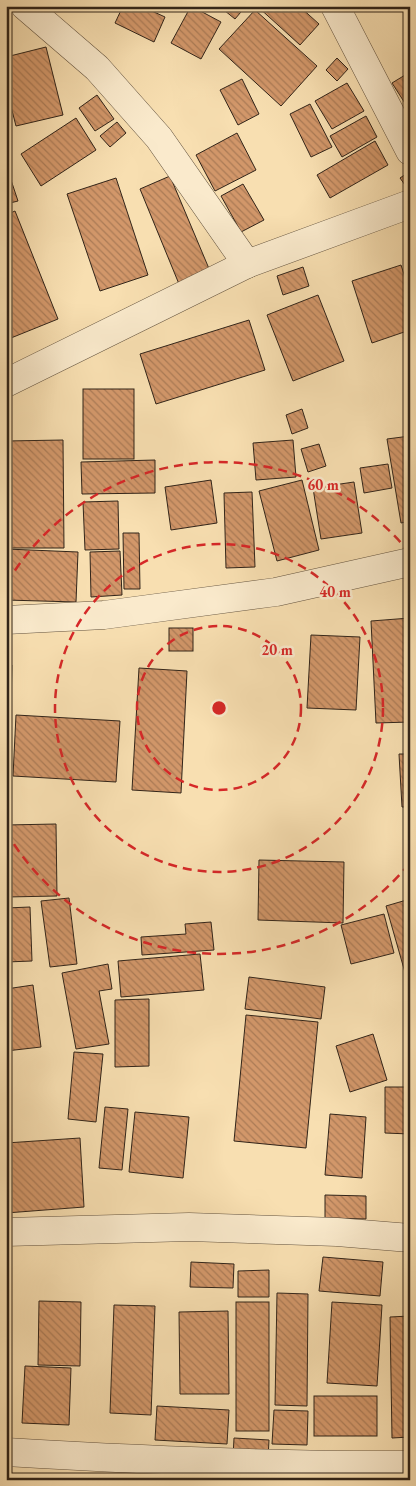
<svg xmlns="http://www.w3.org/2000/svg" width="416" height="1486" font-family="'EB Garamond',serif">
<defs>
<pattern id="building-back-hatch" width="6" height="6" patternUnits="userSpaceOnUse" patternTransform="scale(1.25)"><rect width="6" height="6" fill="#d2976a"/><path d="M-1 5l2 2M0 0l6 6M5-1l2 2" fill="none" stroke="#ab7b56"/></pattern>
</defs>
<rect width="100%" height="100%" fill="#f8dfb1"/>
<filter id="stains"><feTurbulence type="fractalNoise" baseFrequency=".004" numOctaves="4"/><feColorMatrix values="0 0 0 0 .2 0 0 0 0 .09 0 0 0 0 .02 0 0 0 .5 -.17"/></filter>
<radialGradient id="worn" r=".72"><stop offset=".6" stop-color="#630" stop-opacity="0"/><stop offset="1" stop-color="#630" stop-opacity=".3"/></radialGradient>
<g fill="url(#building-back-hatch)" stroke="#312419">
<path d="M123,6H141L165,17L154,42L115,23Z"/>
<path d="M191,6L221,22L201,59L171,43Z"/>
<path d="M219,6H246L235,19Z"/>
<path d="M257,6H299L319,24L300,45Z"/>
<path d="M255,10L317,66L281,106L219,49Z"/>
<path d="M46,47L63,115L16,126L6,87V57Z"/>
<path d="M337,58L348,69L337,81L326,70Z"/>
<path d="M410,72V111L392,83Z"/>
<path d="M242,79L259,114L238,125L220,90Z"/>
<path d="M347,83L364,111L332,129L315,101Z"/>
<path d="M97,95L114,119L95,131L79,108Z"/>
<path d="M310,104L332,147L311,157L290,114Z"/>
<path d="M366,116L377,137L342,157L330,136Z"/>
<path d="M76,118L96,150L41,186L21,154Z"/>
<path d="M117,122L126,133L110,147L100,136Z"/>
<path d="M237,133L256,170L215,191L196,155Z"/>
<path d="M375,141L388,165L330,198L317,175Z"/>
<path d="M409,172L410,174V192L400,178Z"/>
<path d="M9,174L18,201L6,204V175Z"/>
<path d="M170,176L210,271L179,284L140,189Z"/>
<path d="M116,178L148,275L100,291L67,194Z"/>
<path d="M243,184L264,220L241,232L221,196Z"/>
<path d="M15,211L58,319L6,340V215Z"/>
<path d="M401,265L410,293V330L372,343L352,281Z"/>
<path d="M303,267L309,286L283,295L277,276Z"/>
<path d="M318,295L344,361L293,381L267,315Z"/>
<path d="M249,320L265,370L156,404L140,354Z"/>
<rect x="83" y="389" width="51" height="70"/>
<path d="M302,409L308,428L292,434L286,415Z"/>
<path d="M410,436V521L401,523L387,439Z"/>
<path d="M63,440L64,548H6V441Z"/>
<path d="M293,440L296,477L256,480L253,443Z"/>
<path d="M319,444L326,466L308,472L301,449Z"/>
<path d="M155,460V493L82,494L81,462Z"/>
<path d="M388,464L392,488L364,493L360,468Z"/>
<path d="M211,480L217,523L171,530L165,487Z"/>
<path d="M302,480L319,550L277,561L259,491Z"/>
<path d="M354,482L362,533L321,539L313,488Z"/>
<path d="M252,492L255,567L226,568L224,493Z"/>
<path d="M118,501L119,549L85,550L83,502Z"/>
<path d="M123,533H139L140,589H124Z"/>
<path d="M6,549L78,552L76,602L6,600Z"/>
<path d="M120,551L122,595L91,597L90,552Z"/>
<path d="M410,618V722L376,723L371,621Z"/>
<rect x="169" y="628" width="24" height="23"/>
<path d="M311,635L360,637L356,710L307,708Z"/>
<path d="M6,665H12L9,774H6Z"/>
<path d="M139,668L187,671L181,793L132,790Z"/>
<path d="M16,715L120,721L116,782L13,776Z"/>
<path d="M399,754H410V807H402Z"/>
<path d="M56,824L57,896L6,897V825Z"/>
<path d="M259,860L344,862L343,923L258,920Z"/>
<path d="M69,898L77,964L50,967L41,901Z"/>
<path d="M410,899V990L386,906Z"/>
<path d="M30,907L32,961L6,962V908Z"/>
<path d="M384,914L394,953L351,964L341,925Z"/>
<path d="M211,922L214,950L142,955L141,937L186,934L185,924Z"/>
<path d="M200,954L204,990L121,997L118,961Z"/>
<path d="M108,964L112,989L99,991L109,1044L76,1049L62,973Z"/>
<path d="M249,977L325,987L321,1019L245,1009Z"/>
<path d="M33,985L41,1047L6,1051V989Z"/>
<path d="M149,999V1066L115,1067V1000Z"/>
<path d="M246,1015L318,1022L306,1148L234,1141Z"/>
<path d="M373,1034L387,1080L350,1092L336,1046Z"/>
<path d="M74,1052L103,1054L96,1122L68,1119Z"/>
<path d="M385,1087H410V1134L385,1133Z"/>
<path d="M105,1107L128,1109L122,1170L99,1168Z"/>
<path d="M135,1112L189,1117L183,1178L129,1172Z"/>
<path d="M330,1114L366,1117L362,1178L325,1175Z"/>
<path d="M80,1138L84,1207L6,1213V1143Z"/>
<path d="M325,1195L366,1196V1219L325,1218Z"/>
<path d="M323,1257L383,1262L380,1296L319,1291Z"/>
<path d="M191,1262L234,1264L233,1288L190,1287Z"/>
<path d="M269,1270V1297H238V1271Z"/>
<path d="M405,1272L410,1273V1287H405Z"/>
<path d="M277,1293L308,1294L307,1406L275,1405Z"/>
<path d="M39,1301L81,1302L80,1366L38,1365Z"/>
<rect x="236" y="1302" width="33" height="129"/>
<path d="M332,1302L382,1305L377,1386L327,1383Z"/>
<path d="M114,1305L155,1306L151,1415L110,1413Z"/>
<path d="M228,1311L229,1394H180L179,1312Z"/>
<path d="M410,1316V1437L392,1438L390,1317Z"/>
<path d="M25,1366L71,1368L69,1425L22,1423Z"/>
<rect x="314" y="1396" width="63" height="40"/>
<path d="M157,1406L229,1410L227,1444L155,1440Z"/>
<path d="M274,1410L308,1411L307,1445L272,1444Z"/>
<path d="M234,1438L269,1440L268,1459L233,1457Z"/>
</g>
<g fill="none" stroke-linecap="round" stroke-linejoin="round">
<g stroke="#63533f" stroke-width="29">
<g id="minor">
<path d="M25,6L97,68L159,138L247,264"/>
<path d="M335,6L410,151"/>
<path d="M6,383L247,264L410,204"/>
<path d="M6,620L104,615L276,592L410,562"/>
<path d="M6,1232L189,1227L337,1232L410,1238"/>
<path d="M6,1452C141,1460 275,1466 410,1465"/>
</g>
</g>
<use href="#minor" stroke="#faeacc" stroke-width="28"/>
</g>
<g fill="none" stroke="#d62828" stroke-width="2.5" stroke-dasharray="9 6">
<circle cx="219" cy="708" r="82"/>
<circle cx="219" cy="708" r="164"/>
<path d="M409 864A246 246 0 0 1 7 833M7 583A246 246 0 0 1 409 552"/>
</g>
<circle cx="219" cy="708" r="8" fill="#d62828" stroke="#faeacc" stroke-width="2.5"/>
<g font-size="15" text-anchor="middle" font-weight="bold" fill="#d62828" stroke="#faeacc" stroke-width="5" stroke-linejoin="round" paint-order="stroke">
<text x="323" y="490">60 m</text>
<text x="335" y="597">40 m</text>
<text x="277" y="655">20 m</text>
</g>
<rect width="416" height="1486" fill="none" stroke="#f8dfb1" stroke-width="25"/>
<rect x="8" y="8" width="401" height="1471" fill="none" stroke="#312419" stroke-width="2.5"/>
<rect x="12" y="12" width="391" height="1461" fill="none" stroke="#312419"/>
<rect width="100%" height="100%" filter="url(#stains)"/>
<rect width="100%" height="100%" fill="url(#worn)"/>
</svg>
